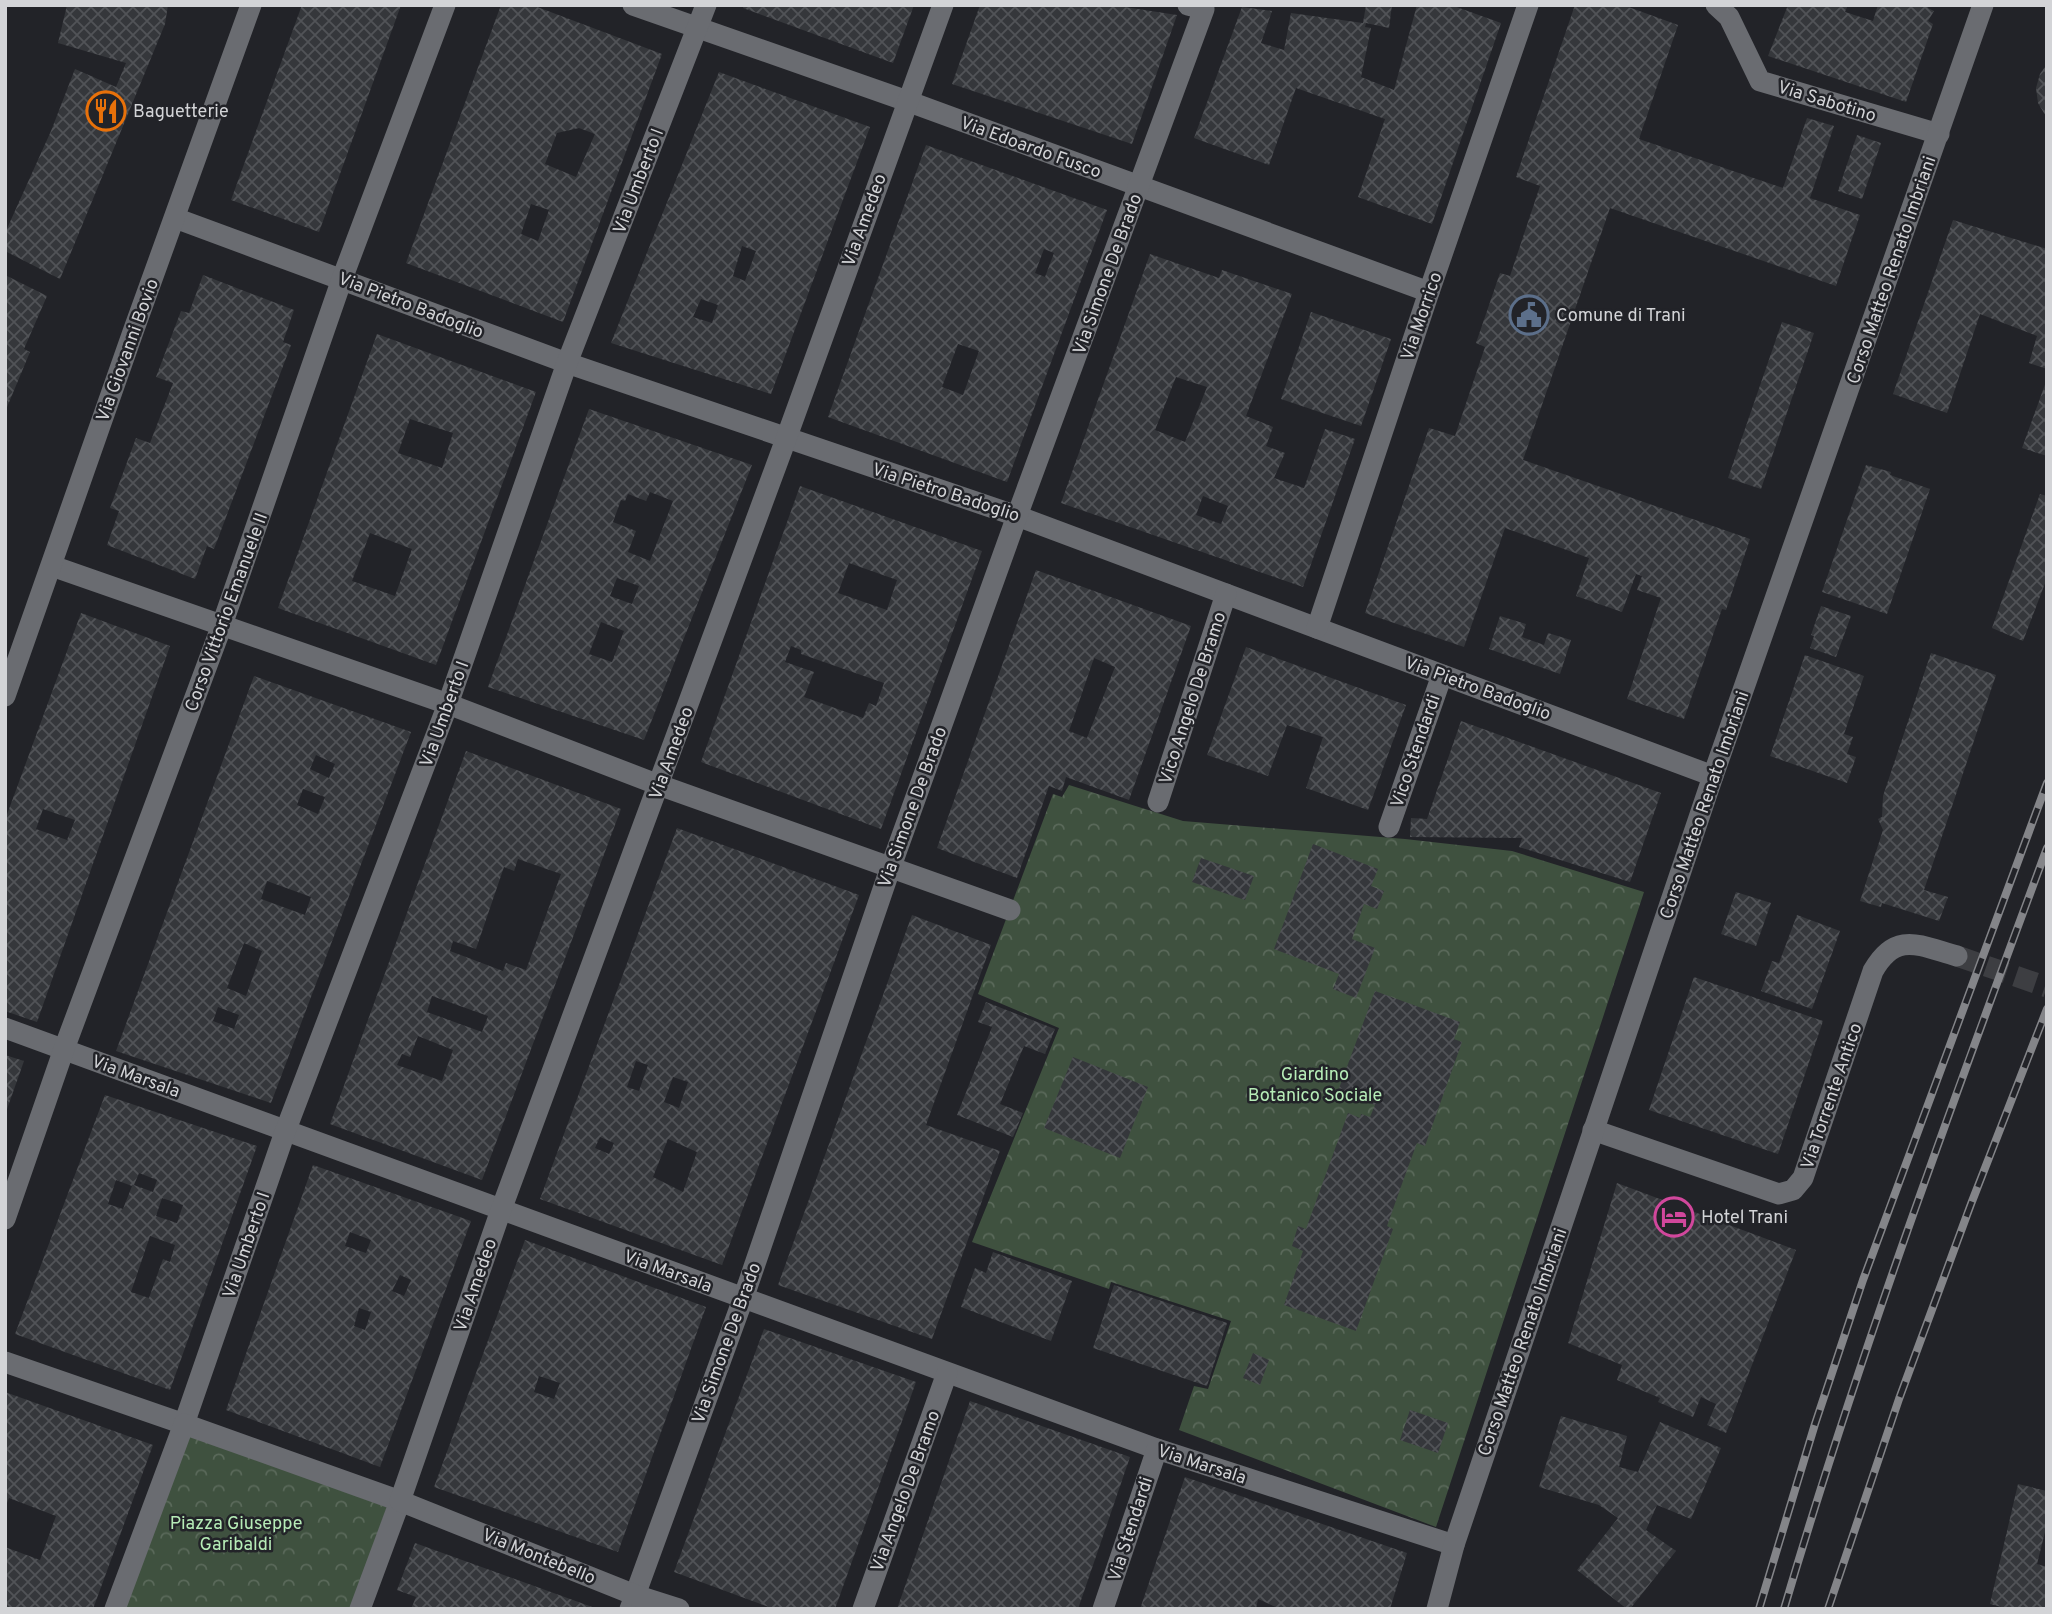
<svg xmlns="http://www.w3.org/2000/svg" width="2052" height="1614" font-family="Overpass,sans-serif">
<defs>
<pattern id="park-crowns" width="20" height="18" patternUnits="userSpaceOnUse" patternTransform="scale(1.75)"><rect width="20" height="18" fill="#3f513f"/><path d="M2 6a3 3 0 1 1 6 0M12 15a3 3 0 1 1 6 0" fill="none" stroke="#5a695a"/></pattern>
<pattern id="building-cross-hatch" width="8" height="8" patternUnits="userSpaceOnUse" patternTransform="scale(1.75)"><rect width="8" height="8" fill="#35373b"/><path d="M0 0l8 8M0 8l8-8" fill="none" stroke="#515357"/></pattern>
</defs>
<rect width="100%" height="100%" fill="#222328"/>
<g fill="url(#park-crowns)">
<path d="M1069,785L1183,821L1405,839L1512,851L1644,892L1436,1527L1179,1430L1194,1386L1208,1389L1231,1321L1111,1282L1109,1289L972,1242L1059,1028L978,994L1053,794L1062,797Z"/>
<path d="M189,1435L387,1507L350,1609H125Z"/>
</g>
<g fill="url(#building-cross-hatch)" fill-rule="evenodd">
<path d="M67,5H168L165,24L60,279L5,251V233L51,131L75,69L116,87L126,63L58,43Z"/>
<path d="M302,5H401L319,232L231,200Z"/>
<path d="M501,5H532L662,54L563,322L406,263ZM579,128L595,134L576,177L545,164L557,133ZM531,204L549,210L538,241L521,234Z"/>
<path d="M744,5H914L893,63L743,8Z"/>
<path d="M980,5H1112L1177,15L1132,144L952,84Z"/>
<path d="M1366,5H1392L1389,28L1366,23L1365,27L1371,28L1361,77L1394,90L1417,5H1451L1501,23L1432,224L1358,197L1385,119L1296,88L1269,165L1194,138L1242,7L1272,11L1261,43L1284,50L1291,13L1363,23Z"/>
<path d="M1575,5H1623L1678,25L1639,139L1783,188L1807,118L1834,126L1810,198L1860,215L1836,286L1610,208L1523,460L1750,539L1726,610L1722,609L1684,719L1627,699L1661,598L1637,590L1642,576L1636,574L1622,612L1576,596L1589,558L1505,528L1464,647L1365,613L1429,428L1455,436L1485,347L1476,343L1500,273L1510,276L1540,186L1516,177Z"/>
<path d="M1788,5H1848L1845,12L1873,21L1878,5H1929L1928,8L1934,11L1928,21L1933,24L1906,102L1768,56Z"/>
<path d="M2047,64V118L2038,103L2036,88L2040,74Z"/>
<path d="M719,72L870,127L771,394L611,343ZM742,246L756,251L745,281L733,276ZM701,299L718,305L712,323L693,317Z"/>
<path d="M1857,135L1881,143L1862,199L1838,191Z"/>
<path d="M926,145L1107,210L1007,482L828,417ZM1044,249L1054,253L1045,277L1035,273ZM958,344L979,351L963,395L942,387Z"/>
<path d="M1953,220L2047,249V369L2029,363L2037,336L1980,314L1947,413L1893,394Z"/>
<path d="M1150,254L1219,278L1222,270L1292,294L1246,416L1273,427L1266,446L1285,453L1274,478L1304,488L1325,429L1355,439L1303,587L1061,503ZM1176,377L1207,387L1185,442L1155,430ZM1203,496L1228,506L1221,524L1196,515Z"/>
<path d="M5,275L47,296L24,349L30,352L5,412Z"/>
<path d="M203,275L294,310L283,342L291,345L214,549L207,546L195,579L107,545L119,511L110,508L136,438L150,443L173,383L156,377L181,311L189,313Z"/>
<path d="M1311,312L1391,339L1361,426L1281,399Z"/>
<path d="M1782,322L1814,333L1761,489L1728,478Z"/>
<path d="M377,334L536,392L436,665L278,608ZM410,419L453,433L442,468L398,453ZM370,533L412,549L395,596L352,581Z"/>
<path d="M2047,379V456L2022,448Z"/>
<path d="M589,409L752,465L644,740L488,687ZM650,492L673,501L650,561L628,552L636,531L613,522L621,500L625,501L628,494L646,501ZM617,578L639,586L632,604L610,596ZM601,622L624,631L612,662L589,654Z"/>
<path d="M1866,465L1891,472L1890,475L1930,489L1887,614L1822,592Z"/>
<path d="M800,486L982,551L881,829L701,762ZM849,563L897,580L887,610L838,593ZM791,646L801,650V654L884,683L876,706L869,703L863,718L804,697L814,672L785,662Z"/>
<path d="M2040,494L2047,496V578L2023,641L1992,628Z"/>
<path d="M1036,570L1191,626L1129,800L1066,777L1062,791L1049,786L1017,878L937,848ZM1094,658L1115,667L1087,738L1069,731Z"/>
<path d="M1821,606L1851,616L1836,657L1810,648L1814,636L1811,635Z"/>
<path d="M81,613L170,646L37,1022L5,1011V820ZM43,809L75,820L67,840L36,829Z"/>
<path d="M1500,616L1526,624L1522,637L1544,645L1548,633L1571,640L1560,674L1489,649Z"/>
<path d="M1246,647L1406,705L1368,810L1306,788L1323,737L1287,725L1268,776L1207,755Z"/>
<path d="M1931,653L1996,675L1924,890L1948,897L1939,921L1882,903L1881,907L1860,901L1883,830L1878,819L1882,817L1883,796Z"/>
<path d="M1805,655L1864,676L1844,734L1853,737L1847,754L1856,757L1847,783L1770,756Z"/>
<path d="M254,676L411,732L271,1103L116,1051ZM316,755L335,764L329,778L310,769ZM303,789L325,797L318,814L297,805ZM267,881L311,897L305,915L261,899ZM244,943L262,951L246,996L227,988ZM218,1007L239,1015L234,1029L213,1021Z"/>
<path d="M1461,721L1661,793L1630,882L1519,847L1522,838L1410,837L1411,818L1427,819Z"/>
<path d="M466,751L621,809L482,1180L330,1124ZM518,859L561,874L526,970L506,963L503,971L450,951L453,941L476,949L504,867L514,871ZM432,996L488,1016L482,1032L427,1012ZM418,1036L453,1050L442,1081L397,1065L402,1054L410,1057Z"/>
<path d="M677,828L859,895L722,1265L540,1199ZM636,1061L648,1065L639,1091L627,1087ZM673,1077L688,1082L679,1108L664,1102ZM600,1137L614,1143L609,1154L595,1148ZM668,1139L697,1152L683,1192L653,1177Z"/>
<path d="M1313,844L1378,869L1371,886L1384,891L1377,909L1364,904L1352,939L1375,948L1356,998L1333,989L1339,974L1274,949Z"/>
<path d="M1201,858L1254,876L1245,900L1192,882Z"/>
<path d="M1736,892L1771,903L1756,946L1721,934Z"/>
<path d="M912,915L991,945L926,1125L1000,1151L932,1339L778,1285Z"/>
<path d="M1797,915L1840,931L1812,1009L1761,991L1772,961L1779,963Z"/>
<path d="M1694,977L1823,1021L1778,1154L1649,1110Z"/>
<path d="M1375,991L1460,1022L1454,1039L1462,1042L1425,1146L1417,1143L1403,1181L1387,1226L1393,1229L1356,1331L1284,1305L1303,1251L1292,1246L1298,1226L1306,1229L1348,1113L1360,1118L1361,1114L1370,1117L1375,1105L1338,1091Z"/>
<path d="M986,1002L1055,1029L1045,1054L1024,1046L1000,1104L1023,1113L1013,1137L957,1115L992,1027L978,1022Z"/>
<path d="M5,1055L24,1061L6,1112H5Z"/>
<path d="M1073,1057L1148,1087L1120,1158L1044,1128Z"/>
<path d="M105,1095L257,1146L170,1390L15,1334ZM139,1173L157,1180L153,1192L134,1185ZM116,1180L132,1186L123,1209L108,1204ZM162,1198L183,1205L177,1223L156,1216ZM150,1236L175,1245L170,1262L163,1259L149,1298L131,1292Z"/>
<path d="M313,1165L471,1221L380,1467L226,1410ZM350,1232L371,1240L366,1253L345,1246ZM400,1275L411,1280L404,1296L392,1291ZM359,1308L371,1312L365,1330L354,1326Z"/>
<path d="M1617,1183L1796,1250L1726,1433L1707,1425L1716,1404L1701,1397L1693,1417L1658,1402L1660,1398L1617,1380L1622,1365L1568,1343Z"/>
<path d="M525,1240L706,1307L618,1552L434,1487ZM539,1376L560,1383L554,1399L534,1392Z"/>
<path d="M993,1252L1072,1281L1051,1341L961,1307L975,1268L986,1273Z"/>
<path d="M1114,1285L1227,1323L1207,1386L1093,1348Z"/>
<path d="M764,1329L916,1382L835,1609H774L674,1572Z"/>
<path d="M1253,1353L1269,1360L1260,1385L1243,1378Z"/>
<path d="M5,1392L153,1445L93,1609H5V1547L40,1560L56,1516L9,1498L5,1508Z"/>
<path d="M970,1401L1130,1457L1078,1609H897Z"/>
<path d="M1410,1410L1448,1423L1438,1453L1400,1440Z"/>
<path d="M1561,1416L1627,1436L1619,1467L1638,1472L1660,1422L1721,1448L1691,1519L1657,1505L1646,1530L1676,1551L1630,1609H1627L1577,1570L1618,1518L1599,1505L1539,1487Z"/>
<path d="M1185,1477L1407,1553L1390,1609H1280L1258,1599L1256,1609H1140Z"/>
<path d="M2018,1484L2047,1491V1524L2037,1564L2047,1567V1609H2009L1990,1604Z"/>
<path d="M415,1543L595,1608V1609H411L416,1597L397,1590Z"/>
</g>
<g fill="none" stroke-linecap="round" stroke-linejoin="round">
<path stroke="#3d3e42" stroke-width="21" stroke-dasharray="21 10" stroke-linecap="butt" d="M1957,956L2047,987"/>
<g stroke="#6a6c71" stroke-width="21">
<path d="M633,5L907,101L1429,292"/>
<path d="M1716,5L1729,17L1760,81L1939,134"/>
<path d="M175,218L567,363L1017,516L1713,776"/>
<path d="M52,566L448,704L659,785L1010,910"/>
<path d="M1317,628L1429,292L1528,5"/>
<path d="M5,696L134,329L251,5"/>
<path d="M1158,802L1226,594"/>
<path d="M1389,827L1442,675"/>
<path d="M5,1028L1157,1449L1454,1545"/>
<path d="M1593,1130L1779,1194L1793,1190L1803,1178L1873,971C1896,930 1920,946 1957,956"/>
<path d="M5,1219L64,1049L222,625L342,279L445,5"/>
<path d="M5,1362L184,1424L285,1132L448,704L567,363L706,5"/>
<path d="M115,1609L184,1424L400,1501L360,1609"/>
<path d="M630,1609L743,1299L890,869L1017,516L1204,9L1188,5"/>
<path d="M679,1609L635,1595L400,1501L501,1210L786,439L943,5"/>
<path d="M863,1609L947,1373"/>
<path d="M1103,1609L1157,1449"/>
<path d="M1437,1609L1454,1545L1713,776L1983,5"/>
</g>
<g stroke="#848589" stroke-width="8">
<g id="rail">
<path d="M1759,1609L1815,1424L1863,1280L2047,783"/>
<path d="M1784,1609C1860,1351 1954,1099 2047,848"/>
<path d="M1828,1609L1899,1399L1971,1204L2047,1009"/>
</g>
</g>
<use href="#rail" stroke="#222328" stroke-width="5" stroke-dasharray="16" stroke-linecap="butt"/>
</g>
<defs>
<g id="restaurant-ring" transform="scale(2.0125)"><circle r="9.5" fill="#222328" stroke="#e8710a" stroke-width="1.5"/><path d="M-5-6h1v4h1v-4h1v4h1v-4h1v5L-1.5 .5V6h-2V.5L-5-1ZM5-6V6H3V1.5H1.5Q1.5-4 5-6Z" fill="#e8710a"/></g>
<g id="civic-ring" transform="scale(2.0125)"><circle r="9.5" fill="#222328" stroke="#5c6f8a" stroke-width="1.5"/><path d="M-.6-6.5H3V-4.5H.6V-3L4-1V1h2V6H-6V1h2V-1L-.6-3ZM-1.2 2.5V6h2.4V2.5Z" fill="#5c6f8a"/></g>
<g id="hotel-ring" transform="scale(2.0125)"><circle r="9.5" fill="#222328" stroke="#d1479c" stroke-width="1.5"/><path d="M-6-4.5h1.5V1H6V5H4.5V3h-9V5H-6ZM-4 0a1.8 1.8 0 1 1 3.6 0ZM.5 0V-2.5h3Q6-2.5 6 0Z" fill="#d1479c"/></g>
</defs>
<g fill-rule="evenodd">
<use href="#restaurant-ring" x="106" y="111"/>
<use href="#civic-ring" x="1529" y="315"/>
<use href="#hotel-ring" x="1674" y="1217"/>
</g>
<g text-anchor="middle" stroke-width="5" stroke-linejoin="round" paint-order="stroke">
<g font-size="18" fill="#d3d4d7" stroke="#222328">
<text transform="translate(1827 101) rotate(17)" y="6">Via Sabotino</text>
<text transform="translate(1031 147) rotate(20)" y="6">Via Edoardo Fusco</text>
<text transform="translate(638 181) rotate(-69)" y="6">Via Umberto I</text>
<text transform="translate(864 220) rotate(-70)" y="6">Via Amedeo</text>
<text transform="translate(1891 270) rotate(-71)" y="6">Corso Matteo Renato Imbriani</text>
<text transform="translate(1107 274) rotate(-70)" y="6">Via Simone De Brado</text>
<text transform="translate(411 305) rotate(21)" y="6">Via Pietro Badoglio</text>
<text transform="translate(1421 316) rotate(-71)" y="6">Via Morrico</text>
<text transform="translate(127 350) rotate(-70)" y="6">Via Giovanni Bovio</text>
<text transform="translate(946 492) rotate(18)" y="6">Via Pietro Badoglio</text>
<text transform="translate(226 612) rotate(-70)" y="6">Corso Vittorio Emanuele II</text>
<text transform="translate(1478 688) rotate(20)" y="6">Via Pietro Badoglio</text>
<text transform="translate(1192 698) rotate(-72)" y="6">Vico Angelo De Bramo</text>
<text transform="translate(444 714) rotate(-70)" y="6">Via Umberto I</text>
<text transform="translate(1415 751) rotate(-71)" y="6">Vico Stendardi</text>
<text transform="translate(671 753) rotate(-70)" y="6">Via Amedeo</text>
<text transform="translate(1704 805) rotate(-71)" y="6">Corso Matteo Renato Imbriani</text>
<text transform="translate(912 807) rotate(-70)" y="6">Via Simone De Brado</text>
<text transform="translate(136 1076) rotate(20)" y="6">Via Marsala</text>
<text transform="translate(1831 1096) rotate(-71)" y="6">Via Torrente Antico</text>
<text transform="translate(246 1245) rotate(-71)" y="6">Via Umberto I</text>
<text transform="translate(668 1271) rotate(20)" y="6">Via Marsala</text>
<text transform="translate(475 1285) rotate(-71)" y="6">Via Amedeo</text>
<text transform="translate(1522 1342) rotate(-71)" y="6">Corso Matteo Renato Imbriani</text>
<text transform="translate(726 1343) rotate(-70)" y="6">Via Simone De Brado</text>
<text transform="translate(1202 1464) rotate(18)" y="6">Via Marsala</text>
<text transform="translate(905 1491) rotate(-70)" y="6">Via Angelo De Bramo</text>
<text transform="translate(1130 1529) rotate(-72)" y="6">Via Stendardi</text>
<text transform="translate(539 1556) rotate(22)" y="6">Via Montebello</text>
</g>
<g font-size="18" fill="#d3d4d7" stroke="#222328" text-anchor="start">
<text x="133" y="117">Baguetterie</text>
<text x="1556" y="321">Comune di Trani</text>
<text x="1701" y="1223">Hotel Trani</text>
</g>
<g font-size="18" fill="#b6ecb7" stroke="#222328">
<text x="1315" y="1080">Giardino<tspan x="1315" dy="21">Botanico Sociale</tspan></text>
<text x="236" y="1529">Piazza Giuseppe<tspan x="236" dy="21">Garibaldi</tspan></text>
</g>
</g>
<rect width="2052" height="1614" fill="none" stroke="#d3d4d7" stroke-width="14"/>
</svg>
